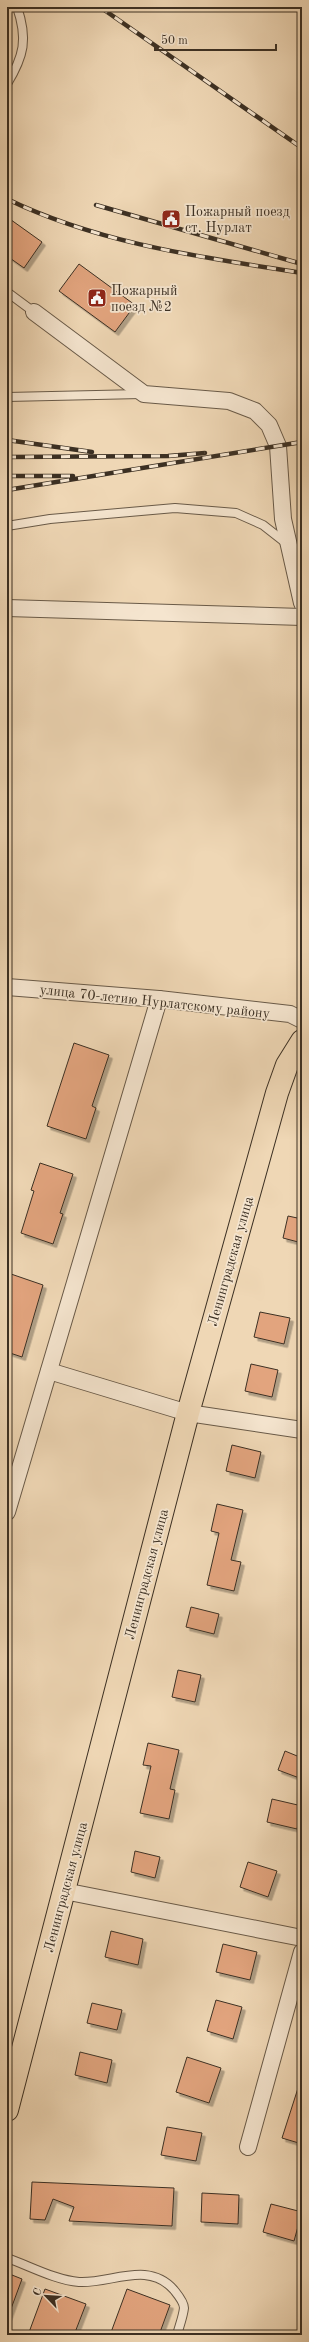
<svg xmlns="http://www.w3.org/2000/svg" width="309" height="2342" font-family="'Old Standard TT',serif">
<defs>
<filter id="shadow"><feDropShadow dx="3.5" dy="3.5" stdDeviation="0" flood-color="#0004"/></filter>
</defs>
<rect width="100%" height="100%" fill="#efd7b5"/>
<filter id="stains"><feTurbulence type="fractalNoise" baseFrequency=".005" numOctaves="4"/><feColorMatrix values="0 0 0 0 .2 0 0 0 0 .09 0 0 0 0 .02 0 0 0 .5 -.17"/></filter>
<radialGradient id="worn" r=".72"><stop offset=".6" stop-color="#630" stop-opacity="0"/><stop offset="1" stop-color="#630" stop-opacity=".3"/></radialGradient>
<g fill="#e2a47e" stroke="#3c3023" filter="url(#shadow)">
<path d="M7,217L42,242L24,268L7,256Z"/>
<path d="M79,264L135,305L115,332L59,291Z"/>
<path d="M74,1043L109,1055L92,1106L96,1108L86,1139L47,1126Z"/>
<path d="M40,1163L73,1174L60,1213L63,1214L53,1244L21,1233L34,1191L31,1190Z"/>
<path d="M288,1216L302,1219V1243L283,1238Z"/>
<path d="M11,1274L43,1285L22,1357L7,1352V1285Z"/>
<path d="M260,1312L290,1318L284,1344L254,1337Z"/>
<path d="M251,1364L278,1370L272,1397L245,1391Z"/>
<path d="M232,1445L261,1452L255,1478L226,1471Z"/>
<path d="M217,1504L243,1510L231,1560L241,1562L234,1591L207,1585L219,1533L211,1531Z"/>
<path d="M191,1607L219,1614L214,1634L186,1627Z"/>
<path d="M178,1670L201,1675L195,1702L172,1697Z"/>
<path d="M148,1743L179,1750L170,1789L175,1790L169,1819L140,1813L151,1766L143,1765Z"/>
<path d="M285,1751L302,1758V1779L278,1770Z"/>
<path d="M272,1799L302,1806L297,1829L267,1822Z"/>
<path d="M135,1851L160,1857L155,1878L131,1872Z"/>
<path d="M248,1862L277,1871L268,1897L240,1887Z"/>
<path d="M111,1931L143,1939L138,1965L105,1957Z"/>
<path d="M223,1944L257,1952L250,1980L216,1972Z"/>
<path d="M216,2000L242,2007L233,2039L207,2031Z"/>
<path d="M92,2003L122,2010L117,2030L87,2023Z"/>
<path d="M80,2052L112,2060L107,2083L75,2075Z"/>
<path d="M187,2057L221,2068L209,2103L176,2092Z"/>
<path d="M299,2085H302V2144L282,2138Z"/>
<path d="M167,2127L202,2133L196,2161L161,2155Z"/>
<path d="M32,2182L174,2188L172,2226L69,2221L74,2207L53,2199L45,2220L30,2219Z"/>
<path d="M202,2193L239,2195L238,2224L201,2222Z"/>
<path d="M271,2204L302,2212L294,2241L263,2232Z"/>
<path d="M7,2273L22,2279L8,2317H7Z"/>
<path d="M45,2289L86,2304L74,2335H28Z"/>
<path d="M127,2289L170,2305L159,2335H110Z"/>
</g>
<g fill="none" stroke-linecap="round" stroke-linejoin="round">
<g stroke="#695a48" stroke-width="10">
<g id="lane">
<path d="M7,84C24,56 28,39 17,7"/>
<path d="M7,292L34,312"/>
<path d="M7,397L141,394"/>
<path d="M7,526L50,519L175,508L236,513L263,525L286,543"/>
<path d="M7,2258C30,2266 55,2280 79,2282C111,2284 148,2260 174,2290C178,2295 184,2302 184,2308C183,2317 179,2327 177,2335"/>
</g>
</g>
<g stroke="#695a48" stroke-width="18">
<g id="street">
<path d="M34,312L144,394L229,401L255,411L269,425L278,446L283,519L302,603"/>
<path d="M7,608L302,617"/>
<path d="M7,987L159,999L290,1014L302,1020"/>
<path d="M49,1371L188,1413L302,1430"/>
<path d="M7,1512L159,999"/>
<path d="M64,1891L302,1938"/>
<path d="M248,2147L302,1952"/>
</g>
</g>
<g stroke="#3c3023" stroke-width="24">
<path id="primary" d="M7,2110L188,1413L277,1093L287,1065L302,1041"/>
</g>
<use href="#lane" stroke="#f5e5cf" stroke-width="8"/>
<use href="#street" stroke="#f5e5cf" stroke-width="16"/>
<use href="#primary" stroke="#efd7b5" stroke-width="22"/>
<g stroke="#3c3023" stroke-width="4.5">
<g id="rail">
<path d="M100,7L302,148"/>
<path d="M7,199C100,244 201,257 302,273"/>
<path d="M96,205L302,264"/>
<path d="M7,440L92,452"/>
<path d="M7,457L168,456L205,453"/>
<path d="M7,476H73"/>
<path d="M7,490L302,442"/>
</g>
</g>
<use href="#rail" stroke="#f5e5cf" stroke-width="3" stroke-dasharray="9" stroke-linecap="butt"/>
</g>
<defs>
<g id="civic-square" transform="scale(1)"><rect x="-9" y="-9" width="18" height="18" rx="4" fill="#8f2418" stroke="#f5e5cf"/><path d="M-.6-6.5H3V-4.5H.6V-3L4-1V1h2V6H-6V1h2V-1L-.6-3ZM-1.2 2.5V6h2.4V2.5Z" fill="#fff"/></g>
</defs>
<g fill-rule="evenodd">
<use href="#civic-square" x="171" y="219"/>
<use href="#civic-square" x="97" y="298"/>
</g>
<g text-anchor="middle" stroke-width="3.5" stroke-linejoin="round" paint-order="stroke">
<g font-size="14" fill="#3c3023" stroke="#f5e5cf" text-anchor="start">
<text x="185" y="216">Пожарный поезд<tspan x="185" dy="16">ст. Нурлат</tspan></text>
<text x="111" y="295">Пожарный<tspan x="111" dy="16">поезд №2</tspan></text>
</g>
<g font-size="14" fill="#3c3023" stroke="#f5e5cf">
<text transform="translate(155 1001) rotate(6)" y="5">улица 70-летию Нурлатскому району</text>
<text transform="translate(230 1261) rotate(-74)" y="5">Ленинградская улица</text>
<text transform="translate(146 1574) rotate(-75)" y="5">Ленинградская улица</text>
<text transform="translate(65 1887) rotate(-75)" y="5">Ленинградская улица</text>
</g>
</g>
<rect width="309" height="2342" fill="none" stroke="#efd7b5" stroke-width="24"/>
<rect x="8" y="8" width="293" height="2326" fill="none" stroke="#3c3023" stroke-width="2"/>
<rect x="12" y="12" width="285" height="2318" fill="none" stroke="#3c3023"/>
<g transform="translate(46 2296) rotate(295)" stroke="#f5e5cf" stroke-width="3" paint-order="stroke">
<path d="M0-3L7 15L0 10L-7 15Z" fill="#3c3023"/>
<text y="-6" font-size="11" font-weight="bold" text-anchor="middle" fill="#3c3023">С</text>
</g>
<path d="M155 44v6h121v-6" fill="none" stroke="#3c3023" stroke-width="2"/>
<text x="161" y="44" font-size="12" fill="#3c3023" stroke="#f5e5cf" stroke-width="3" paint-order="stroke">50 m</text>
<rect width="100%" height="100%" filter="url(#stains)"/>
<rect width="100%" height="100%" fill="url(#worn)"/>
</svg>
